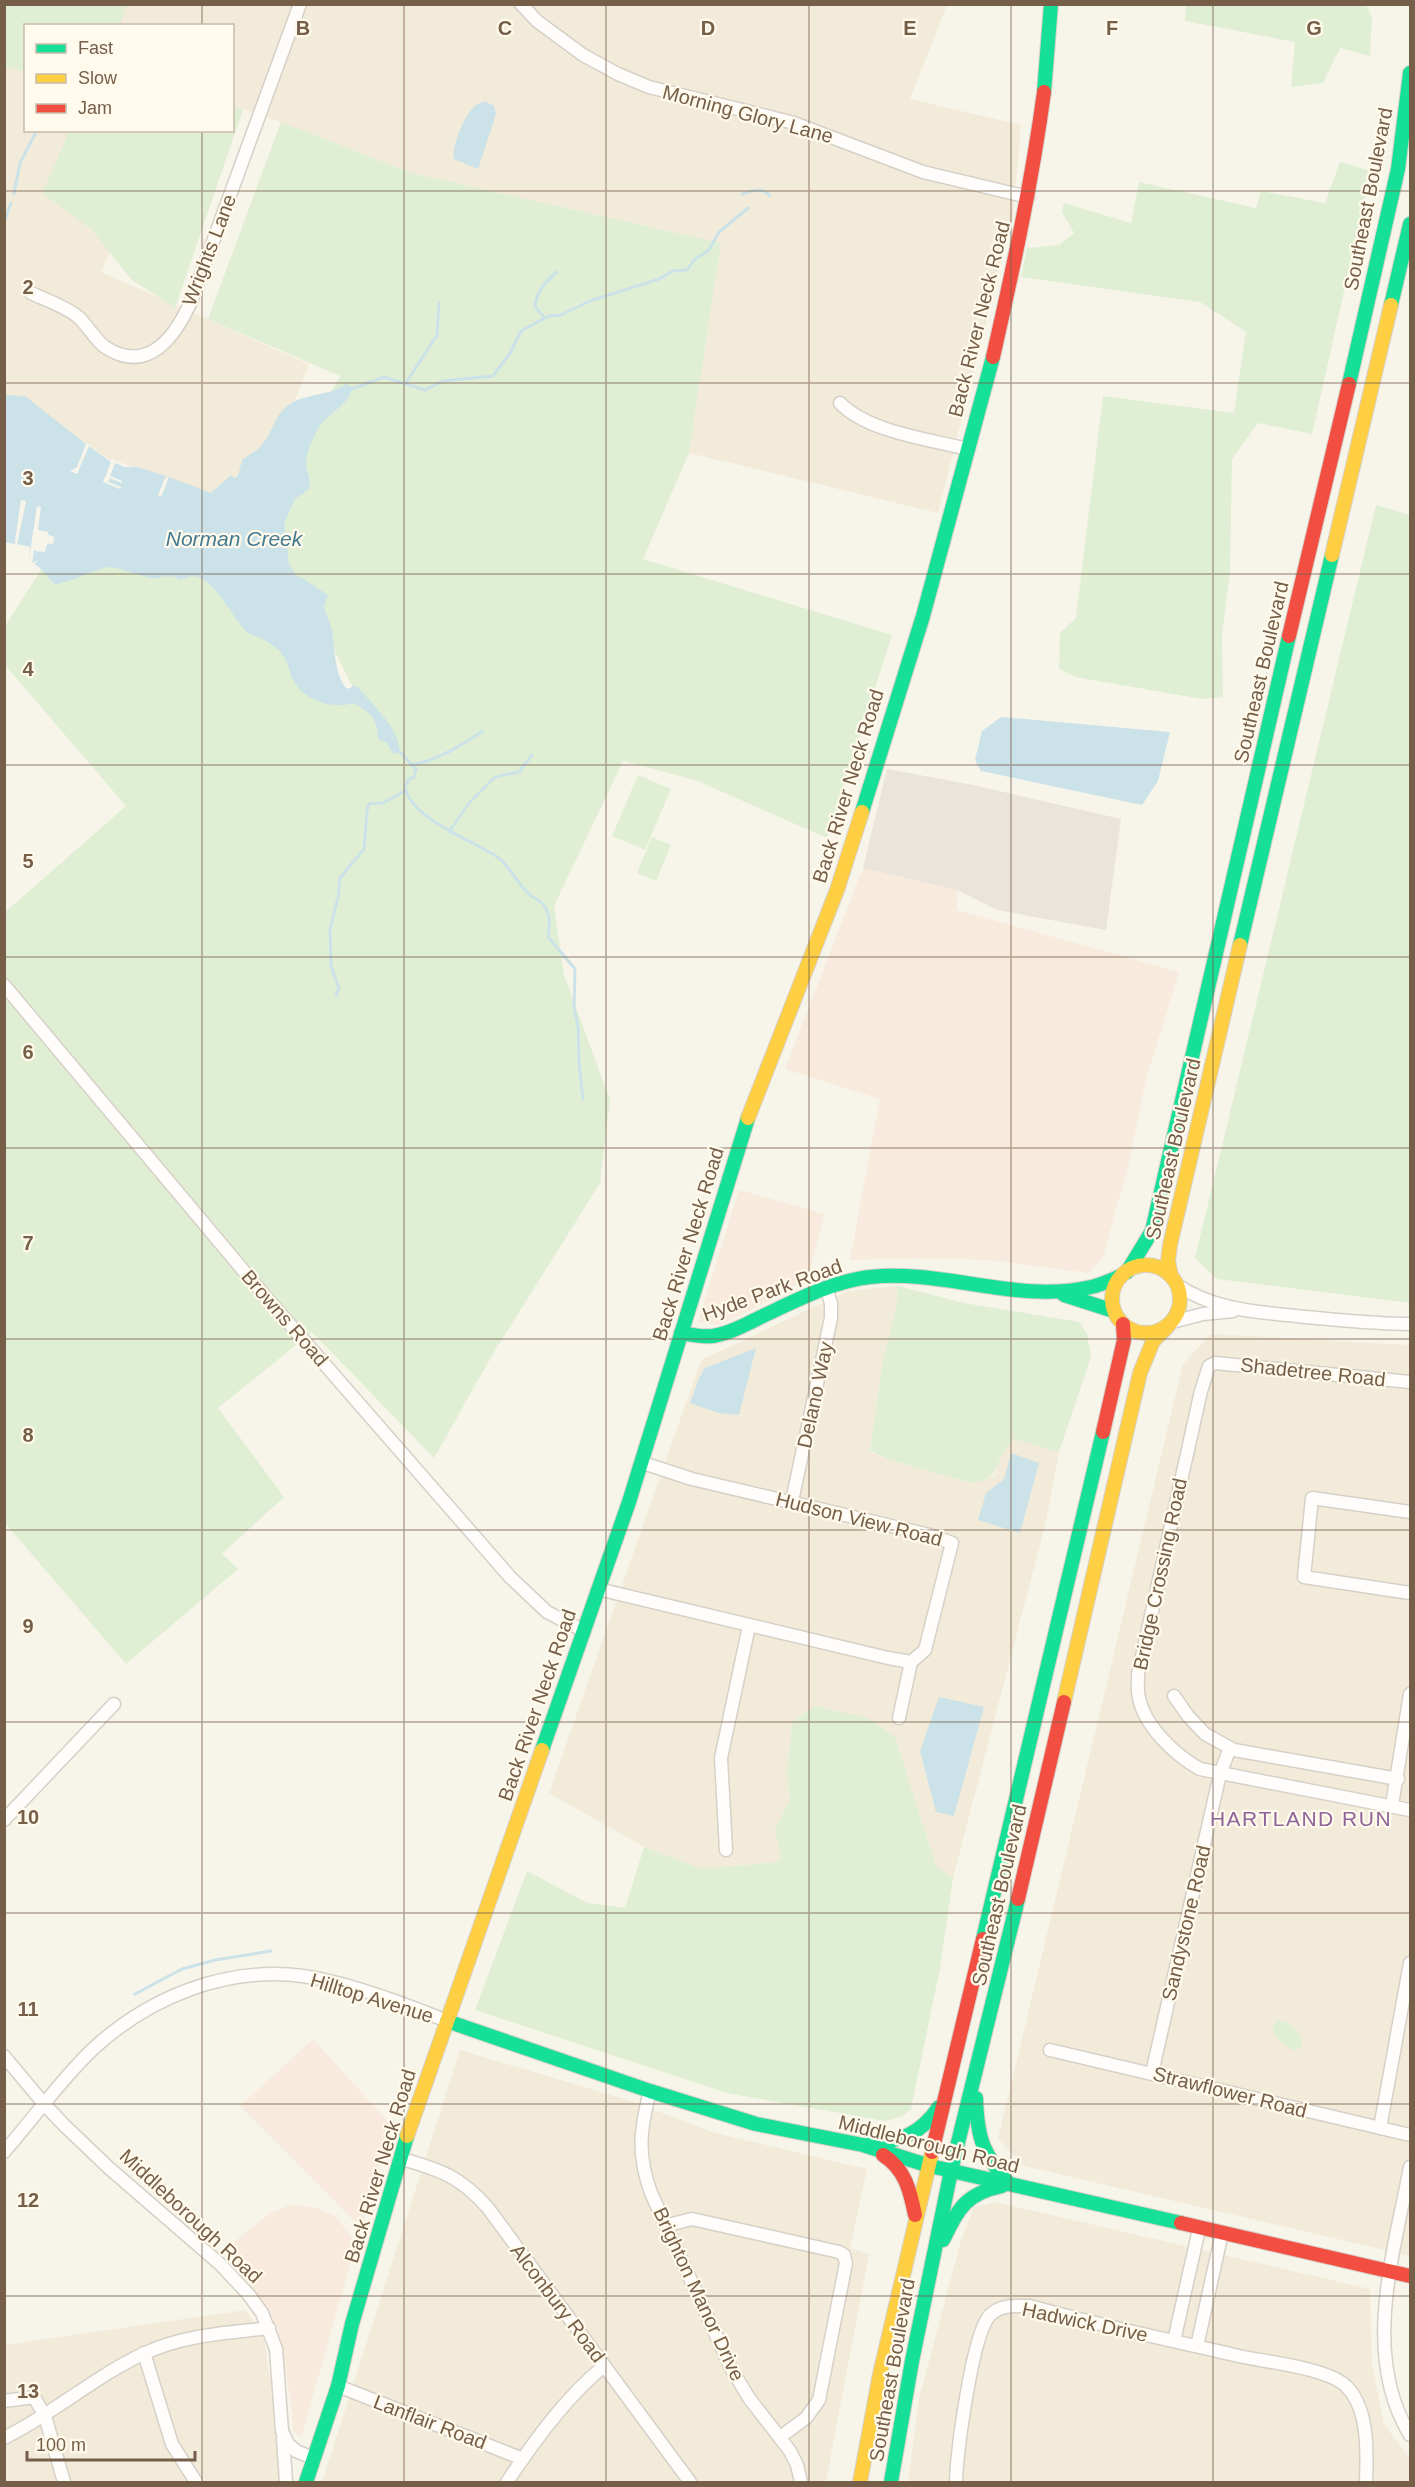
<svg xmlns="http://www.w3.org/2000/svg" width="1415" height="2487" font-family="Arial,sans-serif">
<rect width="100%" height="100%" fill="#f7f4ea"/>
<g fill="#f3ebda">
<path d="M127,4L947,5L910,99L1021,125L1013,216L938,513L689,453L721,243L412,173L281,122L243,110L233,106L232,26H120Z"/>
<path d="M4,48L25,58L26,130L73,131L132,199L101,272L309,364L297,396L254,464L210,493L107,458L22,399L5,400Z"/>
<path d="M898,1286L896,1309L882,1365L870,1452L890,1460L971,1483L994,1476L1004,1447L1014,1439L1059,1452L1046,1522L953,1878L936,1866L895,1737L841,1712L815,1706L792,1722L787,1775L790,1800L775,1829L781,1857L776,1862L702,1869L644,1847L549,1793L701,1360L848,1291Z"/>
<path d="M1211,1334L1410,1345V2256L1024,2166L998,2139L1183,1364Z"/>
<path d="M460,2050L631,2101L712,2132L867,2169L850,2248L869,2254L826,2482H322Z"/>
<path d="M995,2202L1370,2289L1372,2363L1384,2424L1410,2459V2482H908L919,2399L961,2240L974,2207Z"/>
<path d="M246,2310L264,2339L286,2482H5L4,2345Z"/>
</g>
<g fill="#f8eadd">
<path d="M863,868L957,890V910L1179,972L1146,1080L1128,1166L1103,1257L1089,1273L989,1260L916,1258L850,1260L880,1099L785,1069Z"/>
<path d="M739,1190L824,1214L808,1278L757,1307L719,1325L698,1322Z"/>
<path d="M313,2039L391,2125L361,2228L240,2106Z"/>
<path d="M290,2205L318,2208L336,2217L356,2243L301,2438L293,2431L292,2408L278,2330L240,2268L223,2251L270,2213Z"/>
</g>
<path fill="#eae4db" d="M887,769L973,785L1121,819L1106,930L997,910L957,890L863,868Z"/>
<g fill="#e0efd4">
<path d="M4,5L5,4L127,5L120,25L26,26L25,71L5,67Z"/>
<path d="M1186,5H1366L1372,17L1370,56L1340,48L1323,83L1291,87L1295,42L1185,21Z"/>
<path d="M233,106L243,110L175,308L131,279L91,229L42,193L67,137L64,131L232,130Z"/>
<path d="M281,122L412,173L721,243L689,453L643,559L892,635L827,838L695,780L623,761L554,906L564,975L610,1100L600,1183L494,1352L434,1458L312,1332L218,1408L284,1497L222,1554L238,1569L126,1664L5,1523L4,913L126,806L5,665V626L41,570L109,563L209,576L361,704L328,637L274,565L281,504L322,408L340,376L208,319Z"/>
<path d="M1340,162L1371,171L1312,434L1258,423L1232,459L1230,571L1222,635L1223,697L1202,699L1075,677L1059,669L1060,633L1076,618L1103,396L1234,413L1246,332L1200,302L1021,277L1027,248L1059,245L1074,233L1062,212L1064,203L1131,223L1139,182L1256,208L1261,191L1325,203Z"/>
<path d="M1376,505L1410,515V1303L1217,1279L1195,1258Z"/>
<path d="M638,775L671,789L645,850L612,836Z"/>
<path d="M652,837L671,845L656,881L637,873Z"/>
<path d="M898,1286L964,1303L1079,1322L1087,1333L1091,1357L1059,1452L1014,1439C991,1459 1005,1480 971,1483L890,1460L870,1451L882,1365L896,1309Z"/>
<path d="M815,1706L868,1718L895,1737L936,1866L953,1878L940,1968L911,2109L903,2116L885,2121L727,2093L475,2010L527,1871L587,1903L625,1908L644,1847L702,1869L776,1862L781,1857L775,1829L790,1800L787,1775L792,1722Z"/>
<path d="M1276,2020C1290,2021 1304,2032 1301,2047L1294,2051L1280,2041L1272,2030Z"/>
</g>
<g fill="#cbe2e8">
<path d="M485,101L494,106L496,114L478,169L454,159C451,147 465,113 476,105C477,104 484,102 485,101Z"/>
<path d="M346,384L352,387C350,403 333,411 322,423C316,430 311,443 308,452C302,468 312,474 309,489L295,499L284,524L288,545V561L294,573L328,595L324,607C326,615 330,622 332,630C335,648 334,675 347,689L354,686L358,687C371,703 401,730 399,751L396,754L393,753L386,742L379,740C376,717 373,714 353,703C333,710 303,700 293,680C289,671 289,662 282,654C278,649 270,643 264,640C259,636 252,637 247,632C233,619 217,583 198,577C192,575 186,578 180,580C169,572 161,580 149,578C141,576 114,566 108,567C96,570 62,585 54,584L38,566L34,565L38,560L32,563L34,548L45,552L47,543L53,544L54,537L38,530L37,507L29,561L30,547L17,544L26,501H21L15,544L5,542L6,395L25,396L86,444L77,467L70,471L77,474L89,446L111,462L104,482L120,487L108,482L110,478L122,482L110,476L115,463L125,467H138L166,476L158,495L161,497L169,477L211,493L231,475L234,478L238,476L242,460C248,455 256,452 261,446C273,433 274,414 290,404C307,393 329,396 346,384Z"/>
<path d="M1001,717L1170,732L1158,781L1142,805L981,771L975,760L982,731Z"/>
<path d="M756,1348L739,1415L718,1413L690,1403L699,1378L705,1368Z"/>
<path d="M1011,1453L1039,1463L1020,1533L978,1520L986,1493L1004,1479Z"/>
<path d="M939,1697L984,1707L954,1816L936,1812L920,1751Z"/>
</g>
<g fill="#f7f4ea" fill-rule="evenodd">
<path d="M111,462L115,463L110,476L122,481V483L110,478L108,482L121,487L120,489L103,482Z"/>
<path d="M21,500L26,501L17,544L15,541Z"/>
<path d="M37,506L41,507L38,530L48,532V536L54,537L53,544L47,543L45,552L35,551L34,548L32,563L29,561L31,547ZM36,532L45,534L46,538L51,540L44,541L43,549L34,545Z"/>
</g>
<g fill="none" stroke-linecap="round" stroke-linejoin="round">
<g stroke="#cbe2e8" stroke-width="3">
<path d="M14,194L20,163L37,130"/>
<path d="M742,194C753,191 762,186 770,196"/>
<path d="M4,222L11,203"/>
<path d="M545,318L535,307C536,292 545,282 557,272"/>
<path d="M406,383L437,335L439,303"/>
<path d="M352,389L384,377L425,390L443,381L493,376L510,353L521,331L545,318L549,316L561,315L590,301L659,279L673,271L687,270L694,260L709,250L719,232L748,208"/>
<path d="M399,751L416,769L414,777L409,779L405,787C410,818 473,841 496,856C510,865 517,884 530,895C533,898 538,899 541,902C551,911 550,925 548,937L575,969L574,1007L578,1027L579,1063L583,1099"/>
<path d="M412,765C438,760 462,745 483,731"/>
<path d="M449,832L469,803L495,777L519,772L532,755"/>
<path d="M336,995L339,989L331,966L330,930L338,897L340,878L364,849L367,811L369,804L383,803L405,791"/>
<path d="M135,1994L182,1969L215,1960L271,1951"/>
</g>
<g stroke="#d6d0c7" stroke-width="15">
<g id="street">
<path d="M521,4L537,21L583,55L618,74L649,87L794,123L923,172L1028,197"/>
<path d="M31,293C46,300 64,306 77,316C88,325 94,339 105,347C149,376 177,334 192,299L300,4"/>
<path d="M840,403C868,432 928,439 967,449"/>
<path d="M4,985L253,1282L510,1577L547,1612L584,1631"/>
<path d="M1177,1285C1216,1311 1260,1312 1305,1317C1340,1320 1375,1324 1410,1324"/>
<path d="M1172,1322L1203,1314L1233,1311"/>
<path d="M1410,1382L1215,1363L1209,1366L1201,1391L1138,1674C1138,1682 1137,1690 1139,1698C1145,1727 1175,1755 1200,1769L1410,1810"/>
<path d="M792,1501L831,1318V1303L826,1288"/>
<path d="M1410,1512L1312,1498L1304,1577L1410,1593"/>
<path d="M598,1589L888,1658L911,1662L925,1650L952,1543L930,1535L692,1479L643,1463"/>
<path d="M1174,1696L1188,1716L1205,1734L1234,1750L1398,1779"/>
<path d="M899,1718L911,1662"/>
<path d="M1392,1805L1410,1694"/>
<path d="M4,1820L114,1704"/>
<path d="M726,1850L721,1758L749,1626"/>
<path d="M1050,2050L1410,2135"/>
<path d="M4,2056L45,2105L65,2126L109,2168L220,2264L249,2295L262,2313L276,2349L282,2431L288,2444L296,2451L313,2458"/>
<path d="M1152,2073L1220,1774L1230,1748"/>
<path d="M650,2091C640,2130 637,2155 651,2193L731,2368L749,2398L790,2451L797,2465L801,2482"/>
<path d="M1380,2128L1410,1963"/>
<path d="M4,2152C34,2118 61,2079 94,2048C150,1997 226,1966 303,1976C347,1982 405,2004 447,2021"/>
<path d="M399,2158C440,2170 459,2175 488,2208L690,2482"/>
<path d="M1410,2167C1394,2253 1361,2355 1410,2435"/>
<path d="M668,2225L692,2219L839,2252L844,2255L846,2263L819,2400L806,2418L780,2437"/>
<path d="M1174,2341L1199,2229"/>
<path d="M1197,2346L1222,2233"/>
<path d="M144,2353L172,2444L196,2482"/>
<path d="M338,2386L523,2459"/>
<path d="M4,2401L34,2397L45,2416L64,2482"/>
<path d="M4,2438C53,2414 94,2377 143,2354C182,2335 227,2333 269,2328"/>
<path d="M283,2438L286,2482"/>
<path d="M507,2482C534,2441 566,2397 604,2366"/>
<path d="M956,2482C957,2452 972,2334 990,2315C1001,2304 1016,2306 1030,2306C1097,2325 1166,2339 1234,2355C1262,2362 1328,2367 1347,2387C1369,2410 1367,2452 1366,2482"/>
</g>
</g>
<g stroke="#d7d1c8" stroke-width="16">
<g id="fast">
<path d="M1044,92L1051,4"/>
<path d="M1391,305L1410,224"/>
<path d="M1349,384L1398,169L1410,73"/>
<path d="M862,812L923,616L993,357"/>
<path d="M1240,945L1332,555"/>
<path d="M1127,1272L1152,1231L1289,636"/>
<path d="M1064,1295L1114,1311"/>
<path d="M681,1333C691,1335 702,1337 713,1336C732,1333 750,1322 767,1314C799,1299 834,1281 870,1277C944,1269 1018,1304 1091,1287C1101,1285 1111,1280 1121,1276"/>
<path d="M542,1750L629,1502L748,1118"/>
<path d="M983,1939L1103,1432"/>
<path d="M447,2021L650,2091L756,2124L863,2145L930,2166L1181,2223"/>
<path d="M976,2098C977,2138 983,2154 1009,2184"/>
<path d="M870,2144C901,2141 921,2134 939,2107"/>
<path d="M943,2240C959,2208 965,2194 1002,2186"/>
<path d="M306,2482L338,2386L352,2324L407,2136"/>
<path d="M891,2482L912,2361L951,2171L1018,1899"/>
</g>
</g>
<g stroke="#d7d1c8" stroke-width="16">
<g id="slow">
<path d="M1332,555L1391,305"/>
<path d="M748,1118L837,890L862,812"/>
<circle cx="1146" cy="1299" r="34"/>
<path d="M1171,1276L1168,1261L1170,1245L1240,945"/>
<path d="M1064,1702L1140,1373L1153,1341L1168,1326"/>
<path d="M407,2136L542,1750"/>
<path d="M860,2482L880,2374L932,2152"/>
</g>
</g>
<g stroke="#d7d1c8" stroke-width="16">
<g id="jam">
<path d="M993,357C1013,269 1032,182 1044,92"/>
<path d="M1289,636L1349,384"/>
<path d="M1103,1432L1124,1340L1123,1324"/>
<path d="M1018,1899L1064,1702"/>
<path d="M932,2152L983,1939"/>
<path d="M883,2155C905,2169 910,2190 915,2215"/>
<path d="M1181,2223L1410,2276"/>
</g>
</g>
<use href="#street" stroke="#fefdfc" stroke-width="12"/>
<use href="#fast" stroke="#16e098" stroke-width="14"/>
<use href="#slow" stroke="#ffcf43" stroke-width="14"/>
<use href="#jam" stroke="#f24e42" stroke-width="14"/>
</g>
<path fill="none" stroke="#765f49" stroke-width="1.5" stroke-opacity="0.55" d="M202,4V26M404,4V2482M606,4V2482M809,4V2482M1011,4V2482M1213,4V2482M202,130V2482M4,191H1410M4,383H1410M4,574H1410M4,765H1410M4,957H1410M4,1148H1410M4,1339H1410M4,1530H1410M4,1722H1410M4,1913H1410M4,2104H1410M4,2296H1410"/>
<g text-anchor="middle" stroke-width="4.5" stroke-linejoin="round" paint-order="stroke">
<g font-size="20" fill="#765f49" stroke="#fffaeb">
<text transform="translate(748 114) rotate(15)" y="7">Morning Glory Lane</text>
<text transform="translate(1368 199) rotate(-79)" y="7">Southeast Boulevard</text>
<text transform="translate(209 250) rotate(-69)" y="7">Wrights Lane</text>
<text transform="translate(979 319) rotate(-76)" y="7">Back River Neck Road</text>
<text transform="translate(1261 672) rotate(-77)" y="7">Southeast Boulevard</text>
<text transform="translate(848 786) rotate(-73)" y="7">Back River Neck Road</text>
<text transform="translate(1173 1149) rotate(-77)" y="7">Southeast Boulevard</text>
<text transform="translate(688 1244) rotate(-73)" y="7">Back River Neck Road</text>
<text transform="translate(772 1290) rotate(-20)" y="7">Hyde Park Road</text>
<text transform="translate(285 1318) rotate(49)" y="7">Browns Road</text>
<text transform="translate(1313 1372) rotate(6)" y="7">Shadetree Road</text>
<text transform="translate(815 1395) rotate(-78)" y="7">Delano Way</text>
<text transform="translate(859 1519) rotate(14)" y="7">Hudson View Road</text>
<text transform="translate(1160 1574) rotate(-78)" y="7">Bridge Crossing Road</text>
<text transform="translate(537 1705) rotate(-71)" y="7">Back River Neck Road</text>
<text transform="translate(999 1895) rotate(-77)" y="7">Southeast Boulevard</text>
<text transform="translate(1186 1923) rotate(-77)" y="7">Sandystone Road</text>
<text transform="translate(372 1998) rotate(17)" y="7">Hilltop Avenue</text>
<text transform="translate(1230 2092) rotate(14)" y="7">Strawflower Road</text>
<text transform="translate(929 2144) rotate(14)" y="7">Middleborough Road</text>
<text transform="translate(380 2166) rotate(-73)" y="7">Back River Neck Road</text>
<text transform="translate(191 2216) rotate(43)" y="7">Middleborough Road</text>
<text transform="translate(699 2294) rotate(65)" y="7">Brighton Manor Drive</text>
<text transform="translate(558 2303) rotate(53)" y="7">Alconbury Road</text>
<text transform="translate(1085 2322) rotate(12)" y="7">Hadwick Drive</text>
<text transform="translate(892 2370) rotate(-80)" y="7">Southeast Boulevard</text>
<text transform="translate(430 2422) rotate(21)" y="7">Lanflair Road</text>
</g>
<g font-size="21" font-style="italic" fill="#447a92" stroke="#fffaeb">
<text x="234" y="546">Norman Creek</text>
</g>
<g font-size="21" letter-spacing="1.5" fill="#8f649a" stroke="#fffaeb">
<text x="1301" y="1826">HARTLAND RUN</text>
</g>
</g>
<g font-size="20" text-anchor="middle" font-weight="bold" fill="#765f49" stroke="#fffaeb" stroke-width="4.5" stroke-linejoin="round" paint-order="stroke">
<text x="303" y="35">B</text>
<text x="505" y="35">C</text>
<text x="708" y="35">D</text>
<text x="910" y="35">E</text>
<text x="1112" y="35">F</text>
<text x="1314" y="35">G</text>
<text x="28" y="294">2</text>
<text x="28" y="485">3</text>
<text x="28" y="676">4</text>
<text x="28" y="868">5</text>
<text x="28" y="1059">6</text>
<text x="28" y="1250">7</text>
<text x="28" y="1442">8</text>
<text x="28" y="1633">9</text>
<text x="28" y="1824">10</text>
<text x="28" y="2016">11</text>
<text x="28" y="2207">12</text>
<text x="28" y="2398">13</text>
</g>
<rect width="1415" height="2487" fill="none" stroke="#765f49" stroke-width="12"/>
<rect x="24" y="24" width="210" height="108" fill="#fffaeb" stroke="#c8bcaa" stroke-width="1.5"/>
<rect x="36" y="44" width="30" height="9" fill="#16e098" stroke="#c8bcaa" stroke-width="1.5"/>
<text x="78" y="54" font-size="18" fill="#765f49">Fast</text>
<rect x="36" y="74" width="30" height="9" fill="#ffcf43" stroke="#c8bcaa" stroke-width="1.5"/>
<text x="78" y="84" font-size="18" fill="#765f49">Slow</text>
<rect x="36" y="104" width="30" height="9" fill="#f24e42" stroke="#c8bcaa" stroke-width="1.5"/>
<text x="78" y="114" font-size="18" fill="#765f49">Jam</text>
<path d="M27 2451v9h168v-9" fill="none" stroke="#765f49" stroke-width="3"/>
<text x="36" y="2451" font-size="18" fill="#765f49" stroke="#fffaeb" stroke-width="4.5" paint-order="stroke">100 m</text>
</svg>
